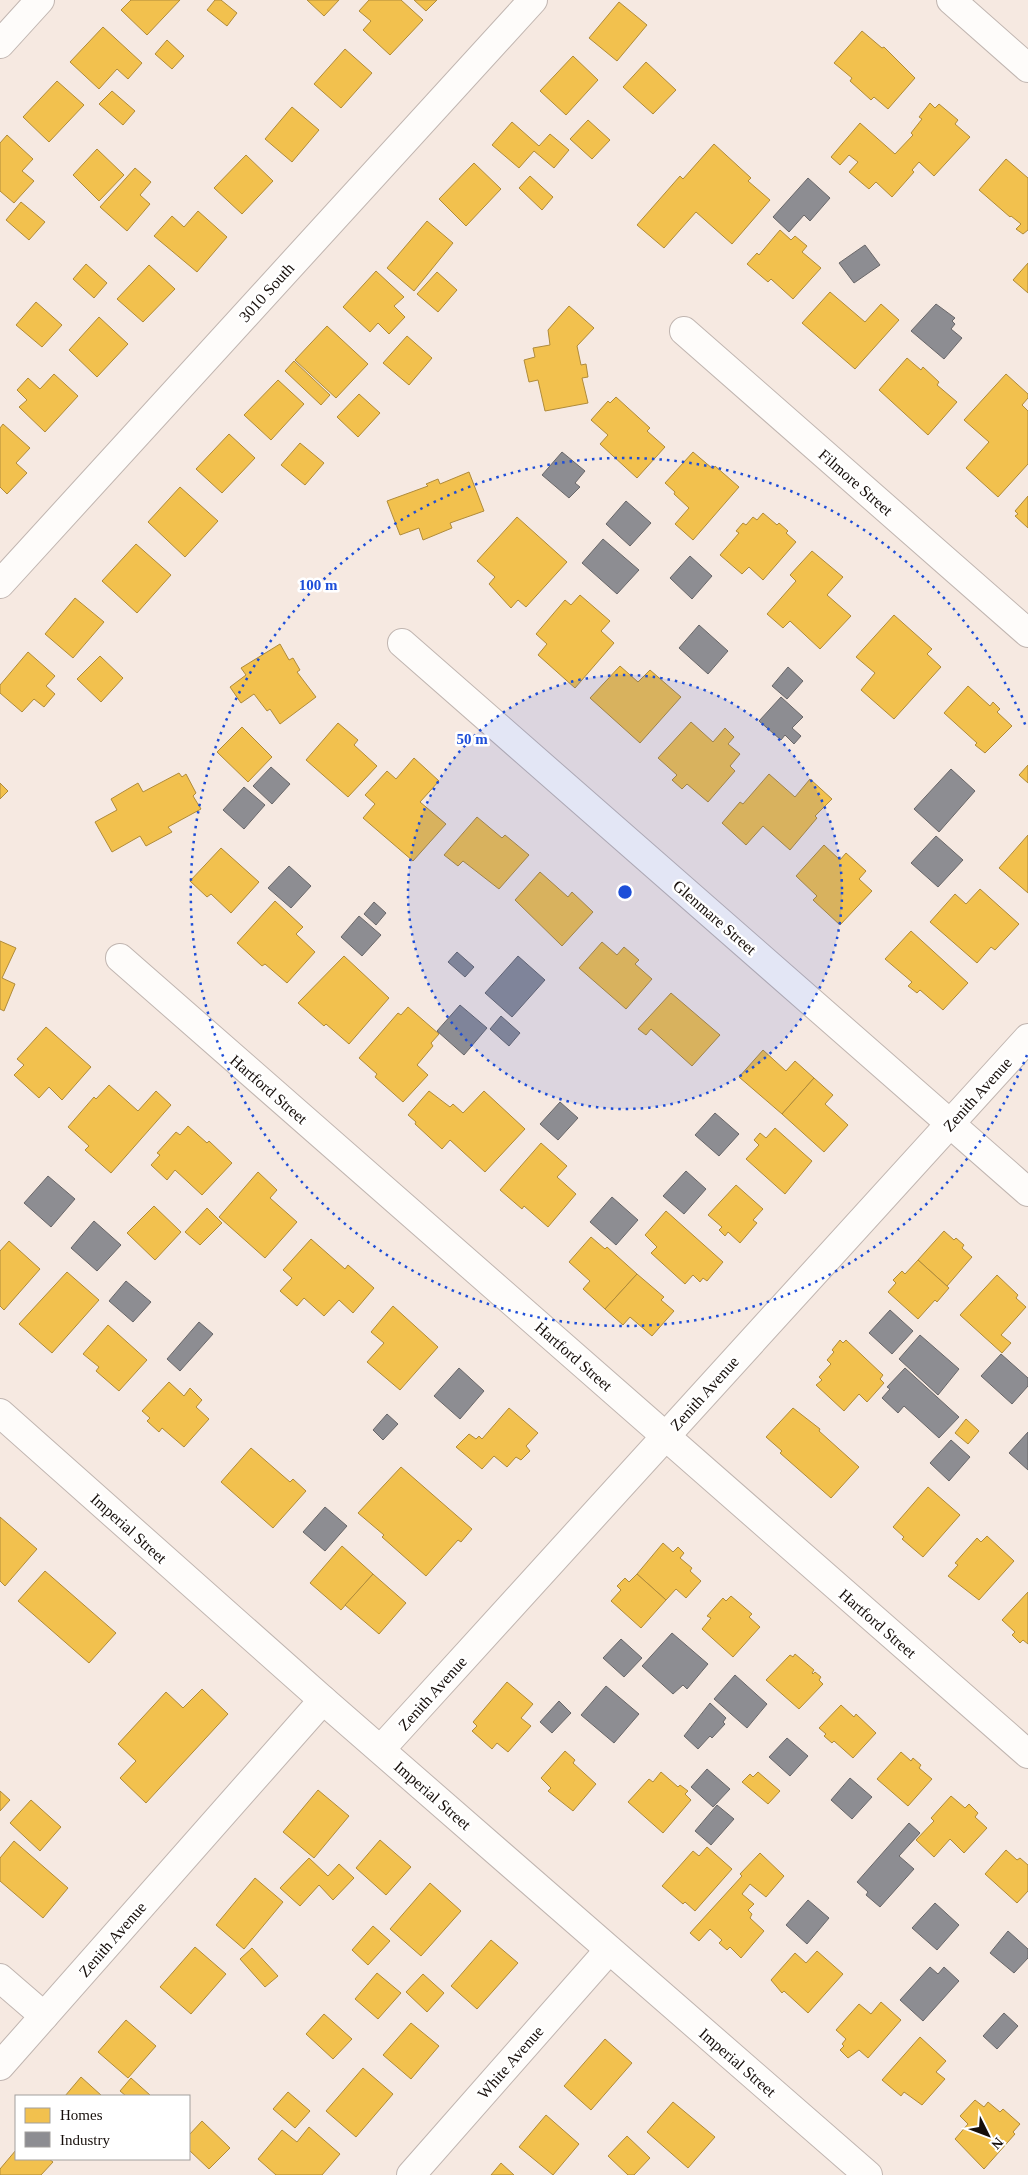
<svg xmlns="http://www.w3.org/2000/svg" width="1028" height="2175" font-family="Georgia,serif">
<rect width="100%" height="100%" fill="#f6e9e1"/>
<g fill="#f2c14e" stroke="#b08b3a">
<path d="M131,0H180L147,35L121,10Z"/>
<path d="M215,0H221L237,13L227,26L207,10Z"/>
<path d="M307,0H339L324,16Z"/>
<path d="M369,0H401L423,20L390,55L363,30L371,21L359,11Z"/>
<path d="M414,0H437L426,11Z"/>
<path d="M619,2L647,25L617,61L589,38Z"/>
<path d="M103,27L142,63L128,79L117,69L99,89L70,62Z"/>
<path d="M862,31L882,48L884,47L915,78L888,109L874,97L871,100L850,81L852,78L834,63Z"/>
<path d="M167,40L184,56L172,69L155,54Z"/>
<path d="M345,49L372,73L341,108L314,84Z"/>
<path d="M573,56L598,80L566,115L540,91Z"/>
<path d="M646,62L676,90L653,114L623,87Z"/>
<path d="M57,81L84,105L49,142L23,117Z"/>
<path d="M112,91L135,111L123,125L99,104Z"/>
<path d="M930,103L935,108L939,104L958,120L955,124L970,137L934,176L919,162L912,170L914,172L892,197L876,182L869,189L849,172L858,162L849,155L840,165L831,157L860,123L895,154L913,135L911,133L922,119L919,117Z"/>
<path d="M292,107L319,130L292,162L265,139Z"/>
<path d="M588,120L610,140L592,159L570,139Z"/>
<path d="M512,122L539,146L550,134L569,150L554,168L534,151L519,168L492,145Z"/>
<path d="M7,135L33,159L22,171L34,181L14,203L0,191V143Z"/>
<path d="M714,144L751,178L748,181L770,200L732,244L696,212L664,248L637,225L680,176L683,179Z"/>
<path d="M97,149L124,175L99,201L73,175Z"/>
<path d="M246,155L273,181L242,214L214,188Z"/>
<path d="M1006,159L1028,178V230L1023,234L1016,229L1021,224L1011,216L1010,217L979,190Z"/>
<path d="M474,163L501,189L466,226L439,199Z"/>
<path d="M135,168L151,182L140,195L150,204L127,231L100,207Z"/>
<path d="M530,176L553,197L542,210L519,188Z"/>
<path d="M21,202L45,222L29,240L6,220Z"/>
<path d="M198,211L227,237L197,272L154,236L172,216L184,227Z"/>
<path d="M427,221L453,243L414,291L387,268Z"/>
<path d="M780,230L791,240L795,236L807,246L802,252L821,268L793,299L771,279L768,282L747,264L757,253L759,255Z"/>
<path d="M1028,263V293L1013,280Z"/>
<path d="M86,264L107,283L94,298L73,279Z"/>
<path d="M149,265L175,289L143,322L117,299Z"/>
<path d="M376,271L404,297L394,306L405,317L389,334L378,323L370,332L343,307Z"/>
<path d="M437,272L457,290L438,312L417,294Z"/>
<path d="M830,292L865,322L881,304L899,320L855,369L802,323Z"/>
<path d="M36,302L62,325L42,347L16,325Z"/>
<path d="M569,306L594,328L577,346L581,365L586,364L588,377L582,378L588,403L545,411L538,380L529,382L524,360L535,357L533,348L550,345L548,330Z"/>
<path d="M99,317L128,344L97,377L69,350Z"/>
<path d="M327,326L368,364L336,398L295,360Z"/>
<path d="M407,336L432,358L409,385L383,363Z"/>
<path d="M907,358L921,370L923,367L939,382L937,385L957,402L928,435L879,390Z"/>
<path d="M294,361L330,395L321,405L285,371Z"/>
<path d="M54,374L78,396L45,432L19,407L27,400L17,390L28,378L40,389Z"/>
<path d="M1006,374L1028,394V398L1022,405L1028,411V464L998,497L966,468L989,442L964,420Z"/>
<path d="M278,380L304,404L271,440L244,415Z"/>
<path d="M359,394L380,413L358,437L337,417Z"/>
<path d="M616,397L650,428L647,431L665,447L637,478L600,444L608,435L591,420L608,401L610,403Z"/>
<path d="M3,424L30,448L16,463L27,473L7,494L0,487V428Z"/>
<path d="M229,434L255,458L222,493L196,469Z"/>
<path d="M300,443L324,463L305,485L281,465Z"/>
<path d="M693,452L713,469L715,466L739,487L693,540L675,524L689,508L674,494L675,492L665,483Z"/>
<path d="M469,472L484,511L450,523L452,528L423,540L419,528L400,535L387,501L428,486L426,484L438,479L440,484Z"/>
<path d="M180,487L218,521L185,557L148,522Z"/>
<path d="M1028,496V528L1015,516L1018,514L1015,511Z"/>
<path d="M763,513L777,525L779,523L788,531L786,533L796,542L763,580L749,567L742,574L720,555L739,533L736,531L743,523L746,525L753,517L757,520Z"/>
<path d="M517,517L567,562L526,607L518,600L511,608L489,584L495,577L477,561Z"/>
<path d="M136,544L171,575L137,613L102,581Z"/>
<path d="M812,551L843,577L827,595L851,616L820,649L790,621L783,628L767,614L796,581L790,575Z"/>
<path d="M580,595L610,621L601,631L614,643L575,688L538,655L547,644L536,634L565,600L571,605Z"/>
<path d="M75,598L104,622L73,658L45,634Z"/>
<path d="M894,615L932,649L927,654L941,667L894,719L861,690L875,673L856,657Z"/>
<path d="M280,644L289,660L293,658L300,670L297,672L316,697L280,724L270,709L267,711L254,694L241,703L230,687L246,675L241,668Z"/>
<path d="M28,652L55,676L46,686L55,694L44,707L34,699L22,712L0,693V685Z"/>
<path d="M100,656L123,678L101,702L77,679Z"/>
<path d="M620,666L638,682L650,670L681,697L640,743L590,698Z"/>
<path d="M968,686L990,706L993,702L1000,709L997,712L1012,726L985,753L975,745L977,743L944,713Z"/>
<path d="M691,722L713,742L725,728L734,737L728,744L740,754L730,766L735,771L708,802L687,784L682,789L672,780L677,775L658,758Z"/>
<path d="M338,723L358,740L354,745L377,766L348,797L306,760Z"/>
<path d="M242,727L272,757L248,782L217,752Z"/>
<path d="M414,758L439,781L420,802L446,824L413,861L363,818L375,804L365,795L387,771L396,779Z"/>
<path d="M1028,765V783L1019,775Z"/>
<path d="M179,773L182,777L186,774L196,793L193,796L201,809L168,827L172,832L146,846L140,836L112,852L95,822L117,810L111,799L138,783L143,792Z"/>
<path d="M769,774L795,797L810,779L832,799L815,816L817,818L790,850L763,826L746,845L722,823L740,802L743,804Z"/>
<path d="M0,783L8,791L0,799Z"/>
<path d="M477,817L502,838L505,835L529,855L499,889L463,861L458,866L444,855Z"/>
<path d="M1028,835V893L999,868Z"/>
<path d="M824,845L840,860L846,853L866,871L859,879L872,891L840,925L813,900L817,896L796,876Z"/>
<path d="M221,848L259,882L231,913L211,894L207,897L190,881Z"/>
<path d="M540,872L568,897L572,892L593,912L562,946L515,900Z"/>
<path d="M980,889L1019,924L995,950L991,947L977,963L930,922L955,894L966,904Z"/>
<path d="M275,901L303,927L296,934L315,952L287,983L265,964L262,966L237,943Z"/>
<path d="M911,931L968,983L943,1010L920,990L917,993L908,986L912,982L885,959Z"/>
<path d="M0,941L16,948L2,978L15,984L4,1011L0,1009Z"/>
<path d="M602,942L617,955L624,947L639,960L635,964L652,979L626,1009L579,968Z"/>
<path d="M344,956L389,998L349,1044L326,1024L324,1026L298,1003Z"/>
<path d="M671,993L720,1035L692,1066L651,1029L646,1035L638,1029Z"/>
<path d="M408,1007L439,1034L431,1043L433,1046L417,1065L428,1075L403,1102L375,1077L377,1074L359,1058L398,1013L401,1015Z"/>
<path d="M46,1027L91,1067L62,1100L49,1087L39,1098L14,1075L24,1065L17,1059Z"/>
<path d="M763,1050L786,1071L795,1061L814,1078L782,1114L739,1077Z"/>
<path d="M814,1078L833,1095L825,1104L848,1125L824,1152L782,1114Z"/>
<path d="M109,1085L138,1111L156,1091L171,1105L111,1173L85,1150L89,1146L68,1127L94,1097L96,1099Z"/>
<path d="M429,1091L450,1107L453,1104L463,1113L484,1091L525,1129L485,1172L450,1140L442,1149L415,1124L416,1122L408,1115Z"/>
<path d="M188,1126L207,1143L209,1141L232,1163L202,1195L175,1170L167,1180L151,1165L160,1155L157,1153L176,1132L180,1135Z"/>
<path d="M775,1128L812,1161L785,1194L746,1159L759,1145L754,1140L760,1133L766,1138Z"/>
<path d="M541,1143L567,1166L557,1177L576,1194L548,1227L524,1206L522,1209L500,1190Z"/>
<path d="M258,1172L277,1190L270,1198L297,1222L265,1258L219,1217Z"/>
<path d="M736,1185L763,1209L753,1220L757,1223L740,1243L728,1232L725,1236L719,1230L722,1227L708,1215Z"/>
<path d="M154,1206L181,1232L155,1260L127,1233Z"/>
<path d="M207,1208L222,1223L200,1245L185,1232Z"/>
<path d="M666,1211L723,1262L707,1281L703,1278L700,1282L693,1275L685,1284L651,1253L657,1247L645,1235Z"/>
<path d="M944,1231L954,1240L956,1238L964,1245L962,1248L972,1257L947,1286L918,1260Z"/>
<path d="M591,1237L605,1249L607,1247L637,1274L605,1309L583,1289L590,1281L569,1262Z"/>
<path d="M311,1239L345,1269L348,1265L374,1288L353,1313L339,1300L324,1316L304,1298L297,1306L280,1291L292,1278L283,1270Z"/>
<path d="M9,1241L40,1269L4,1310L0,1306V1251Z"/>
<path d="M918,1260L949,1288L937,1302L935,1300L918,1319L888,1292L896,1283L893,1280L902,1271L905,1274Z"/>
<path d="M67,1272L99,1300L52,1353L19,1324Z"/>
<path d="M637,1274L664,1297L661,1300L674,1311L652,1336L630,1317L623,1325L605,1309Z"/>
<path d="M997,1275L1018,1295L1016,1298L1026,1307L1001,1335L1011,1343L1002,1353L960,1315Z"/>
<path d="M393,1306L438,1347L400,1390L367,1362L384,1343L371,1332Z"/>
<path d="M108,1325L147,1360L119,1391L96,1371L99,1367L83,1354Z"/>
<path d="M840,1340L843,1343L846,1340L883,1375L880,1379L884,1383L867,1402L859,1394L844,1411L816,1385L822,1380L819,1377L831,1364L827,1360L834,1352L832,1350Z"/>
<path d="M169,1382L184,1396L190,1388L202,1400L196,1407L209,1419L184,1447L162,1428L159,1432L147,1421L150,1418L142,1411Z"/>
<path d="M509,1408L538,1433L526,1446L530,1451L521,1460L516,1457L507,1467L494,1456L482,1469L456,1447L469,1434L476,1439L479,1436L482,1439Z"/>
<path d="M793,1408L820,1429L819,1431L859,1467L831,1498L780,1453L782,1451L766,1437Z"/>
<path d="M966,1419L979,1431L968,1444L955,1433Z"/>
<path d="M251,1448L290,1482L293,1479L306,1491L273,1528L221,1482Z"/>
<path d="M401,1467L472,1529L461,1542L458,1540L426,1576L382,1537L384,1535L358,1513Z"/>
<path d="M928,1487L960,1515L923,1557L902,1539L904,1537L893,1527Z"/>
<path d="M0,1517L37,1549L5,1586L0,1581Z"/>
<path d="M987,1536L1014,1561L979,1600L948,1576L958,1565L955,1563L977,1538L981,1542Z"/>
<path d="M663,1543L673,1552L678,1547L684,1553L680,1558L692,1568L690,1571L701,1581L686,1598L676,1589L666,1600L637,1574Z"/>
<path d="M342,1546L373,1574L341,1610L310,1583Z"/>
<path d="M45,1571L116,1633L89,1663L18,1601Z"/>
<path d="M373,1574L406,1603L379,1634L345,1605Z"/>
<path d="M637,1574L666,1600L641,1628L611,1601L621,1590L617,1586L625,1578L629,1582Z"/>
<path d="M1028,1592V1644L1023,1640L1020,1643L1012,1635L1015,1632L1002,1620Z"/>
<path d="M731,1596L752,1614L749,1617L760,1627L733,1657L702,1629L711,1618L707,1616L723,1598L726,1601Z"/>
<path d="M795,1654L814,1670L812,1673L813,1674L815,1672L821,1677L819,1680L823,1684L799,1709L766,1680L790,1655L793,1657Z"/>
<path d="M507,1682L533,1704L521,1718L531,1726L508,1752L497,1743L492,1749L472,1731L477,1726L473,1722Z"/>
<path d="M202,1689L228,1714L146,1803L120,1778L136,1761L118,1744L166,1692L183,1708Z"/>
<path d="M841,1705L854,1717L856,1714L876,1733L853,1758L834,1741L832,1743L824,1736L826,1734L819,1728Z"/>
<path d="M565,1751L575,1760L573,1763L596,1784L573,1811L548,1791L551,1788L541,1778Z"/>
<path d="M901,1752L911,1761L913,1758L921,1765L919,1768L932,1779L908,1806L877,1779Z"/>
<path d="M661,1772L678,1787L680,1785L688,1791L685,1794L691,1800L663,1833L628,1802L649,1779L653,1782Z"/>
<path d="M758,1772L780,1791L768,1804L742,1782L750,1774L753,1777Z"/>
<path d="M318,1790L349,1816L314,1858L283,1832Z"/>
<path d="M0,1791L10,1800L0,1811Z"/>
<path d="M951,1796L965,1808L969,1804L978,1813L975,1817L987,1828L964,1853L950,1839L934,1857L916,1840L934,1821L931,1818Z"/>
<path d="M31,1800L61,1827L40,1851L10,1823Z"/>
<path d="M380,1840L411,1867L386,1895L356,1868Z"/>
<path d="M14,1841L68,1888L43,1918L0,1881V1858Z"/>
<path d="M707,1847L732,1869L695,1911L685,1902L683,1904L662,1886L693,1851L699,1856Z"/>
<path d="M1006,1850L1017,1860L1020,1858L1028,1865V1891L1017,1903L985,1874Z"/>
<path d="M760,1853L784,1876L766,1897L750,1884L742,1894L754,1904L748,1910L752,1914L750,1918L764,1931L741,1958L730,1947L727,1950L719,1943L722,1940L710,1929L699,1941L690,1933L742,1876L740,1874Z"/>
<path d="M309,1858L328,1876L339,1864L354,1878L333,1900L319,1885L300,1906L280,1888Z"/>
<path d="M255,1878L283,1902L244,1949L216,1925Z"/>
<path d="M430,1883L461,1911L421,1956L390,1929Z"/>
<path d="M373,1926L390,1941L368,1965L352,1950Z"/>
<path d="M491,1940L518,1963L477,2009L451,1986Z"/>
<path d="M195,1947L226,1974L191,2014L160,1987Z"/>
<path d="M252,1948L278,1976L265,1987L240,1959Z"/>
<path d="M817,1951L843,1974L808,2013L784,1991L782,1993L771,1980L795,1953L806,1963Z"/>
<path d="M377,1973L401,1993L378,2019L355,1999Z"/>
<path d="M423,1974L444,1993L427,2012L406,1992Z"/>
<path d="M881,2002L901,2020L868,2058L859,2050L848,2058L840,2050L844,2046L842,2044L846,2039L836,2030L859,2004L871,2014Z"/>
<path d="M324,2014L352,2039L333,2059L306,2034Z"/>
<path d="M126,2020L156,2046L128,2078L98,2052Z"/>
<path d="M411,2023L439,2046L411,2079L383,2055Z"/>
<path d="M920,2037L946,2061L936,2072L945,2079L922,2105L904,2092L901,2096L882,2080Z"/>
<path d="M605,2039L632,2063L591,2110L564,2086Z"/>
<path d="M363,2068L393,2094L356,2137L326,2111Z"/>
<path d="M81,2077L102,2096H65Z"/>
<path d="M131,2078L150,2095L148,2096H126L120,2091Z"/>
<path d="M288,2092L310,2111L295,2128L273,2109Z"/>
<path d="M975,2100L984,2107L988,2102L1000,2112L1003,2109L1020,2124L1013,2132L1015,2134L984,2169L955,2139L968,2124L960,2116Z"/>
<path d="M673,2102L715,2137L688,2168L647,2132Z"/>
<path d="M546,2115L579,2144L553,2175L519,2147Z"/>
<path d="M202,2121L230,2148L209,2169L189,2150V2135Z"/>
<path d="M309,2127L340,2154L322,2175H276L258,2159L282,2130L297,2142Z"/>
<path d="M627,2136L650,2158L634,2175H628L608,2156Z"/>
<path d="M16,2150V2159H49L53,2162L41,2175H0V2169Z"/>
<path d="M501,2163L514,2175H491Z"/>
</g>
<g fill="#8d8d92" stroke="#696769">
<path d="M808,178L830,198L810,221L804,215L789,232L773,217Z"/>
<path d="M865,245L880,265L854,283L839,263Z"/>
<path d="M936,304L955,318L952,321L955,324L951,329L962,338L944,359L911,331Z"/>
<path d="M562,452L585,471L575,483L580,487L569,498L542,475Z"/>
<path d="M626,501L651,523L630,546L606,524Z"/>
<path d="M603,539L639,570L617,594L582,563Z"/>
<path d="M690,556L712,576L692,599L670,578Z"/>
<path d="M699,625L728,651L708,674L679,648Z"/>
<path d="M788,667L803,681L787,699L772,686Z"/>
<path d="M781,697L803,717L792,728L801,736L794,744L785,735L781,740L759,721Z"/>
<path d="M271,767L290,784L272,804L253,786Z"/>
<path d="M951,769L975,791L939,832L914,809Z"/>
<path d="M244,787L265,805L244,829L223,810Z"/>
<path d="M936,836L963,860L938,887L911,863Z"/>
<path d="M289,866L311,886L291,908L268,888Z"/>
<path d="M374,902L386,913L376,925L364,914Z"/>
<path d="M359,916L381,935L362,956L341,937Z"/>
<path d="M457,952L474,967L465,977L448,962Z"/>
<path d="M518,956L545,980L512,1017L485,993Z"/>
<path d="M460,1005L487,1028L464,1055L437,1031Z"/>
<path d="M501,1016L520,1033L509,1046L490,1029Z"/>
<path d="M560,1102L578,1118L558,1140L540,1124Z"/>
<path d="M715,1113L739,1134L719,1156L695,1135Z"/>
<path d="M686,1171L706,1189L684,1214L663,1196Z"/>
<path d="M48,1176L75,1199L51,1227L24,1203Z"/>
<path d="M612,1197L638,1220L616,1245L590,1222Z"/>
<path d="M94,1221L121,1245L97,1271L71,1248Z"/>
<path d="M126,1281L151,1302L133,1322L109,1301Z"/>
<path d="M890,1310L913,1331L892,1354L869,1333Z"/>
<path d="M199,1322L213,1334L180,1371L167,1359Z"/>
<path d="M920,1335L959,1369L938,1395L899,1359Z"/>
<path d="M1001,1354L1028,1378V1386L1012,1404L981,1376Z"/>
<path d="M459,1368L484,1391L460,1419L434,1396Z"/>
<path d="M905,1368L959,1417L939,1438L904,1406L898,1413L882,1398L890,1389L887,1387Z"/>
<path d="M387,1414L398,1424L383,1440L373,1430Z"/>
<path d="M1028,1432V1470L1009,1453Z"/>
<path d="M951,1440L970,1457L949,1481L930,1463Z"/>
<path d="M325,1507L347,1526L325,1551L303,1532Z"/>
<path d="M672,1633L708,1664L687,1689L683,1685L673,1694L642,1666Z"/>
<path d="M621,1639L642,1658L624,1677L603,1658Z"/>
<path d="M735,1675L767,1704L747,1728L714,1699Z"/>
<path d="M606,1686L639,1714L614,1743L581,1715Z"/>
<path d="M559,1701L571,1713L552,1733L540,1722Z"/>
<path d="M710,1703L726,1718L723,1722L725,1724L712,1738L710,1736L698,1749L684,1736Z"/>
<path d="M787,1738L808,1756L790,1776L769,1757Z"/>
<path d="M707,1769L730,1789L713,1807L691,1787Z"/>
<path d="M850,1778L872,1797L852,1819L831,1800Z"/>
<path d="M717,1805L734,1819L711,1845L695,1831Z"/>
<path d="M909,1823L920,1833L899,1856L914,1869L880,1907L866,1895L868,1892L857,1882Z"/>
<path d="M808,1900L829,1918L807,1944L786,1925Z"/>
<path d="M935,1903L959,1925L937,1950L912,1928Z"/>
<path d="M1008,1931L1028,1949V1958L1014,1973L990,1953Z"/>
<path d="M930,1967L938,1974L944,1967L959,1981L923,2021L900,2000Z"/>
<path d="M1004,2013L1018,2026L997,2049L983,2036Z"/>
</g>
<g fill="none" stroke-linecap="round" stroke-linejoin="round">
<g stroke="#c0b5b0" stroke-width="30">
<g id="minor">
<path d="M951,0L1028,68"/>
<path d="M0,44L40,0"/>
<path d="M684,331L1028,633"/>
<path d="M0,584L533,0"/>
<path d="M402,643L1028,1192"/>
<path d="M120,958L1028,1754"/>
<path d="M0,1413L323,1700L868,2175"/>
<path d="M381,1749L1028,1038"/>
<path d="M0,1978L44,2016"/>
<path d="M0,2066L323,1700"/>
<path d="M411,2175L609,1950"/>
</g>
</g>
<use href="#minor" stroke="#fefcfa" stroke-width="28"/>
</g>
<circle cx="625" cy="892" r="217" fill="#1d4ed8" fill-opacity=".12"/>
<g fill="none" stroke="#1d4ed8" stroke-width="2.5" stroke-dasharray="2.5 5">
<circle cx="625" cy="892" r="217"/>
<path d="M1027 1055A434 434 0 1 1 1027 729"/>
</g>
<g text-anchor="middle" stroke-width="5" stroke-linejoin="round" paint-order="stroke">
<g font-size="16" fill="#160e0a" stroke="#fff">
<text transform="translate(266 292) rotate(-48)" y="6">3010 South</text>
<text transform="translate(856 482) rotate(41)" y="6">Filmore Street</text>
<text transform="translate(715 917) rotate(41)" y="6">Glenmare Street</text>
<text transform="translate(269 1089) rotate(41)" y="6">Hartford Street</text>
<text transform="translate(977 1094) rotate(-48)" y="6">Zenith Avenue</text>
<text transform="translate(574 1356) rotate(41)" y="6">Hartford Street</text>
<text transform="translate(704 1393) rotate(-48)" y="6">Zenith Avenue</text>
<text transform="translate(129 1528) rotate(42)" y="6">Imperial Street</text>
<text transform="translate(878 1623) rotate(41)" y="6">Hartford Street</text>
<text transform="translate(432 1693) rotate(-48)" y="6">Zenith Avenue</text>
<text transform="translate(433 1795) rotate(41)" y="6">Imperial Street</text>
<text transform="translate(112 1939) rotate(-49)" y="6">Zenith Avenue</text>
<text transform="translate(510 2062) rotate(-49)" y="6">White Avenue</text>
<text transform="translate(738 2062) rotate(41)" y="6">Imperial Street</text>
</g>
</g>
<circle cx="625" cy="892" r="8" fill="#1d4ed8" stroke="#fff" stroke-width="2.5"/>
<g font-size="15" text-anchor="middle" font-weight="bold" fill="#1d4ed8" stroke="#fff" stroke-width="5" stroke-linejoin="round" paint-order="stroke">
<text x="318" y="590">100 m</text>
<text x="472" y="744">50 m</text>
</g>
<rect x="15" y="2095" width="175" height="65" fill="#ffffff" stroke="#a29f9d"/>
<rect x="25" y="2108" width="25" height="15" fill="#f2c14e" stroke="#a29f9d"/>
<text x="60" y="2120" font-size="15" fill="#160e0a">Homes</text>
<rect x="25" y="2132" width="25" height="15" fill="#8d8d92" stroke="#a29f9d"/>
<text x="60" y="2145" font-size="15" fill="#160e0a">Industry</text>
<g transform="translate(988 2135) rotate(132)" stroke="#ffffff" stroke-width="4" paint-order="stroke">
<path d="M0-4L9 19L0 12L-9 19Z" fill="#160e0a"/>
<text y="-8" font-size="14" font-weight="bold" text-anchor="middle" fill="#160e0a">N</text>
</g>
</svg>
